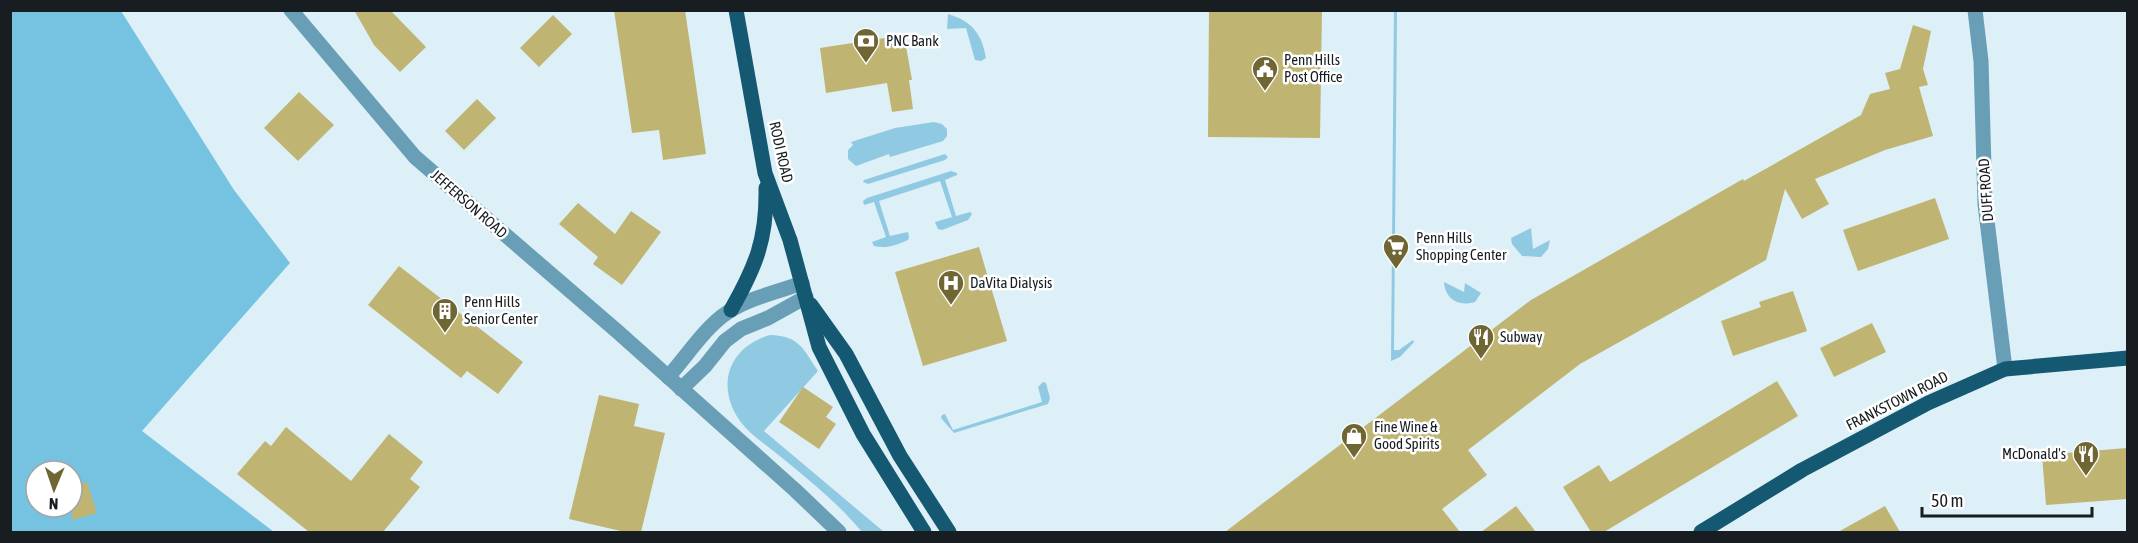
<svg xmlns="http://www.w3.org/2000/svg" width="2138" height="543" font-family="'Asap Condensed',sans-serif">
<rect width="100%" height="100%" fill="#ddeff7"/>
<g fill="#8fcae2">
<path d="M1397,10L1394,350H1399L1413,340L1414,342L1400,357L1391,361L1394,11Z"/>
<path d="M948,14C972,21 982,34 986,58L981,61L975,60L966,28L947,29Z"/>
<path d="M934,122L942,124L947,129V136L943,141L890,157L889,154L856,166L848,159V150L853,145L851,142L895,128Z"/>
<path d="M945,154L948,157L945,160L868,184L863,182L864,180Z"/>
<path d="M951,171L957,173V175L945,180L956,216L970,212L972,214L968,220L942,230L938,229L935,222L952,217L940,181L879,201L890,236L908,232L909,237L908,240C896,245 887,249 874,246L872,242L886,237L874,202L864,205L863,201L867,198Z"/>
<path d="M1531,228L1533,249L1550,240L1548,249L1541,257L1522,256L1512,244L1511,238Z"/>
<path d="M1444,282L1464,292L1465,283L1481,293L1475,302C1458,307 1445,299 1444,282Z"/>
<path d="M770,335C800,336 803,349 818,371L764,431L884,532H862C838,503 810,481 781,457C768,446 750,435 740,421C715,385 729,347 770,335Z"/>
<path d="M1043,382L1046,383L1050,398L1048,404L954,433L941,418L942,415L945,414L953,430L1042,402L1038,387Z"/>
</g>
<path fill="#76c3e1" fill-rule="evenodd" d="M10,11H121L234,190L290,263L142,431L274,532H11ZM36,471H72V507H36Z"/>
<g fill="#c0b472">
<path d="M354,10H390L426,47L400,72L374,45Z"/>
<path d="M614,10H685L706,154L663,160L659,130L632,133Z"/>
<path d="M1209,10H1322L1320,138L1208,137Z"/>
<path d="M553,15L572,34L539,67L520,48Z"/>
<path d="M1913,25L1931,31L1923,69L1928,85L1919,87L1933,136L1885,150L1815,179L1829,204L1802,219L1785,189L1766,260L1580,364L1468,450L1487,475L1442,509L1460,532H1225L1531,300L1743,179L1744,181L1861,115L1870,94L1890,89L1885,73L1900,69Z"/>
<path d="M904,35L912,80H909L913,109L892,112L887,83L826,93L820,48Z"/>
<path d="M299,92L334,125L298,161L264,128Z"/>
<path d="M477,99L496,118L464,150L445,131Z"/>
<path d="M1935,198L1949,239L1858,271L1843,230Z"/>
<path d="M578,203L615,234L631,211L661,232L622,285L593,264L598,257L559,224Z"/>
<path d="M979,247L1007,341L923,366L895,272Z"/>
<path d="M399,266L523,362L498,394L467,371L461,378L368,305Z"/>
<path d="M1793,291L1807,331L1733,356L1721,321L1761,307L1759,302Z"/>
<path d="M1872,323L1886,352L1834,377L1820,348Z"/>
<path d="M1777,381L1798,416L1604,532H1591L1563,487L1599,465L1610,482Z"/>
<path d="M803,387L833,407L826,417L836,424L819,449L779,422Z"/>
<path d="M599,395L639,404L634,426L665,433L641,532H625L569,519Z"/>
<path d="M286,427L351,481L389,434L423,462L410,479L420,487L383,532H309L237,474L265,441L271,446Z"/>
<path d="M2127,448V499L2046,505L2042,455Z"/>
<path d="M87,482L97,513L72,520V487Z"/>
<path d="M1516,506L1536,532H1481Z"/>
<path d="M1885,506L1900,532H1838Z"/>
</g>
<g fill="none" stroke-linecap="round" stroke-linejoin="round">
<g stroke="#699fb6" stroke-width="15">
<path d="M291,10L415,157L618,332L795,490L839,532"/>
<path d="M1975,10L1981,61L1985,204L2005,369"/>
<path d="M668,377C687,356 705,327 728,312C749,298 778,292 802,283"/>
<path d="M681,389L705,366L725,341L741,329L768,318L806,297"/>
</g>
<g stroke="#145971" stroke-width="15">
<path d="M736,10L765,173L790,240L819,347L863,434L924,532"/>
<path d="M811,305L846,354L900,456L949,532"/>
<path d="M731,310C756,266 767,239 766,188"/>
<path d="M1701,532L1802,470L1928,403L2005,369L2128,358"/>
</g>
</g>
<defs>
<g id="bank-pin" transform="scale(1.35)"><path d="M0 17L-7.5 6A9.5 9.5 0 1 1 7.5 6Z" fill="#706633" stroke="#fff"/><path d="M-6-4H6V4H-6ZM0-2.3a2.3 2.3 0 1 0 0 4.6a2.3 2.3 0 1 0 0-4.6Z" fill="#fff"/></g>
<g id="civic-pin" transform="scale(1.35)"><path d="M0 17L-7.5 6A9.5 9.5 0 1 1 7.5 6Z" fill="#706633" stroke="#fff"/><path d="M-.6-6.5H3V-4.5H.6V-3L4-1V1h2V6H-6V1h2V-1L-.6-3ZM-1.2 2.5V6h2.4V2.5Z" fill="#fff"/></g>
<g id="supermarket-pin" transform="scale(1.35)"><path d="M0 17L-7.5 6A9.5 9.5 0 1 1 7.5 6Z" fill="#706633" stroke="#fff"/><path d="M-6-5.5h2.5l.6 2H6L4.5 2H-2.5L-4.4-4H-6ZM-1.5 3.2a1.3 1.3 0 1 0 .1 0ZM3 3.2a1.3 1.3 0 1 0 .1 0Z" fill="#fff"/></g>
<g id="hospital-pin" transform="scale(1.35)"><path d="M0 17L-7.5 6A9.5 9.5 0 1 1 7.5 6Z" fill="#706633" stroke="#fff"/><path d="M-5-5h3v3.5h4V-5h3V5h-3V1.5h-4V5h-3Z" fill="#fff"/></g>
<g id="building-pin" transform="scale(1.35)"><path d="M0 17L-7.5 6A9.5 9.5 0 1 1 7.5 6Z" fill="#706633" stroke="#fff"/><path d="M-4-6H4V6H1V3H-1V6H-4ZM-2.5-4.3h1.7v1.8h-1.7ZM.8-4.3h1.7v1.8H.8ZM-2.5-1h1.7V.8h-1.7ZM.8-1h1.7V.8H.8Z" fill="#fff"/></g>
<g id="restaurant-pin" transform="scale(1.35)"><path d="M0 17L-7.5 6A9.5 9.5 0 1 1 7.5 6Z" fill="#706633" stroke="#fff"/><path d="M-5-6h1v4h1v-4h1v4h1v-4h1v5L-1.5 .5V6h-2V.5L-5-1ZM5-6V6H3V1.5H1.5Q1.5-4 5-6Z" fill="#fff"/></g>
<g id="shop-pin" transform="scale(1.35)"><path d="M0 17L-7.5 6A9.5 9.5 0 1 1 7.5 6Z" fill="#706633" stroke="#fff"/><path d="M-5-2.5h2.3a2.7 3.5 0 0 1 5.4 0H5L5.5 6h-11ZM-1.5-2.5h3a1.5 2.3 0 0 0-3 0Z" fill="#fff"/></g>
</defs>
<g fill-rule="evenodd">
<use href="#bank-pin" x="866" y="41"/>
<use href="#civic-pin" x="1265" y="69"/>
<use href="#supermarket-pin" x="1396" y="247"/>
<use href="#hospital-pin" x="951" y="283"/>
<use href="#building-pin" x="445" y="311"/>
<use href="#restaurant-pin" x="1481" y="337"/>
<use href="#shop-pin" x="1354" y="436"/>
<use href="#restaurant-pin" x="2086" y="454"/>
</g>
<g text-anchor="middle" stroke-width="5" stroke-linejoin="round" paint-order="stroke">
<g font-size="15" fill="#171d20" stroke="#fff" text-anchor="start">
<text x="886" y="46">PNC Bank</text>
<text x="1284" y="65">Penn Hills<tspan x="1284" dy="17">Post Office</tspan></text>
<text x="1416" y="243">Penn Hills<tspan x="1416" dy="17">Shopping Center</tspan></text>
<text x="970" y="288">DaVita Dialysis</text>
<text x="464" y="307">Penn Hills<tspan x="464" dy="17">Senior Center</tspan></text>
<text x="1500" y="342">Subway</text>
<text x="1374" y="432">Fine Wine &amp;<tspan x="1374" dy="17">Good Spirits</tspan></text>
<text x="2066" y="459" text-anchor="end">McDonald's</text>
</g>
<g font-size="15" fill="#171d20" stroke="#fff">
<text transform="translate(781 152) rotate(77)" y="5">RODI ROAD</text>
<text transform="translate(1986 190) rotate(-94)" y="5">DUFF ROAD</text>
<text transform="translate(469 204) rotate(41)" y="5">JEFFERSON ROAD</text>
<text transform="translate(1897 401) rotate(-27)" y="5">FRANKSTOWN ROAD</text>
</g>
</g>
<rect width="2138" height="543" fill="none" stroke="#171d20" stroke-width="24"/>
<g transform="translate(54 489) rotate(182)"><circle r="28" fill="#ffffff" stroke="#a2a5a6" stroke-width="1.5"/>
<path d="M0-4.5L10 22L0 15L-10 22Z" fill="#706633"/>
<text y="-9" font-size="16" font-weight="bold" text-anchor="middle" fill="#171d20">N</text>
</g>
<path d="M1922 507v9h170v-9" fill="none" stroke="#171d20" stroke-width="3"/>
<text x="1931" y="507" font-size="18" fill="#171d20" stroke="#ffffff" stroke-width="4.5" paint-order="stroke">50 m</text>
</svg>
